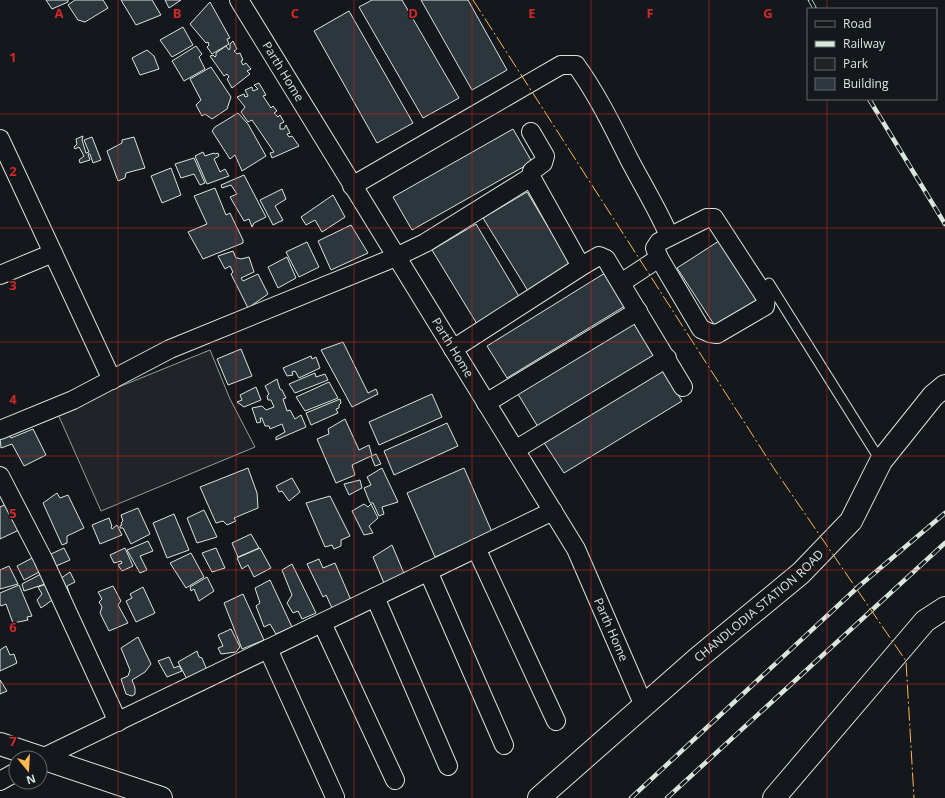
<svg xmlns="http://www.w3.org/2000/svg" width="945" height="798" font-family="'Open Sans',sans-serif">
<rect width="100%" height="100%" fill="#14181c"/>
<path fill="#202428" stroke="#939e99" d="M210,350L230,399L255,447L101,511L57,412Z"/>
<g fill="#2c363c" stroke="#d8e6dc">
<path d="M46,0H68V2L52,9Z"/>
<path d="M75,0H103L108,8L85,22L78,20L68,5Z"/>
<path d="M121,0H152L161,15L136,25Z"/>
<path d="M165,0H181L169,8Z"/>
<path d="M372,0H402L459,98L423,118L359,7Z"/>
<path d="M421,0H468L507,70L472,90Z"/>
<path d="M210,2L230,38L227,39L229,44L212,54L207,47L209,45L208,42L206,43L190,24Z"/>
<path d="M349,11L413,123L377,143L314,31Z"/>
<path d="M183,27L193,45L172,57L160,40Z"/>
<path d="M233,41L237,49L234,51L237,54L240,53L243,60L241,61L243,65L246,63L251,69L247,71L250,74L232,88L227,79L229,77L227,74L224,76L210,56L213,55L215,57L216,56V53L226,46L229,50L230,48V44Z"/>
<path d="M196,46L202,54L199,57L205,69L184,81L172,61Z"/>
<path d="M147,50L154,56L159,69L140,75L132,58Z"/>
<path d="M211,67L231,97L227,109L212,119L205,114L202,116L196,105L201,100L190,79Z"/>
<path d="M259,83L266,95L263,96L271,108L273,106L277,111L274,113L278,117L280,115L284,122L280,124V129H284L286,125L290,133L287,134L289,137L292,136L299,146L272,158L270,153L274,152L252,120L248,122L241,112L245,107L237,97L244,94L245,97L248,96L245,90L252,87L253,91L258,89L254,85Z"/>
<path d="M238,113L248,124L266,156L242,171L235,155L230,159L212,131L215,127Z"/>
<path d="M513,129L532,162L412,230L393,197Z"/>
<path d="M83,136L82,140L86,153L89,152L84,140L92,137L101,160L93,163L90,154H88L90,160L80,163L79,160L84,156L79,147L75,149L74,147L77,144L76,139Z"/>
<path d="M134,137L145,168L126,173L125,178L118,181L107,151L122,143V140Z"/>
<path d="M203,152L205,156L214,153L215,154L218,153L219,156L214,159L220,172L225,169L229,176L207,184L195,156Z"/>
<path d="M194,158L205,183L200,185L194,174L181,178L175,164Z"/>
<path d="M171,168L181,195L162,203L151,176Z"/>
<path d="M244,175L266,217L254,223L252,227L249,219L244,221L230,197L237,194L231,185L222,188L221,185Z"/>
<path d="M215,188L226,215L230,213L243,240V243L203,259L188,232L207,224L194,196Z"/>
<path d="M282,189L286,199L275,206L283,220L273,225L260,200Z"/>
<path d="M527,192L571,265L528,291L483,218Z"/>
<path d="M333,195L345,217L322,232L315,220L306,225L301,217Z"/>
<path d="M476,224L520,298L477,324L432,250Z"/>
<path d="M351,225L368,253L331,270L318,241Z"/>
<path d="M722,239L759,303L715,326L677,268Z"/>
<path d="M307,242L319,267L299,277L286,252Z"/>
<path d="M233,251L236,258H238L241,259L249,257L254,272L241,278L243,281L258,274L268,294L248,308L231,274L233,272L230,266L225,269L218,256Z"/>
<path d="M287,257L296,278L278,288L268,267Z"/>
<path d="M605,273L625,306L507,378L487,346Z"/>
<path d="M636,321L656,354L538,427L518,394Z"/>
<path d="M343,342L368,393L376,389L378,394L352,407L321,350Z"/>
<path d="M241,349L252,376L228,385L217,359Z"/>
<path d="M311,356L312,359L316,357L320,368L299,378L295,371L292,372L293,375L287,376L283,368Z"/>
<path d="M661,368L682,401L564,473L543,441Z"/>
<path d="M315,373L316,377L325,374L328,380L295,393L289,384Z"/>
<path d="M277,379L280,389L282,390L286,398L283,399L287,411L290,410L295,419L301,415L306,427L276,440V437L285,432L282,424L270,429L269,426H265L262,418H260L261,422L257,423L252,408L262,406L266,410L274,407L271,400H268L267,396L269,394L265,386Z"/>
<path d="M329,382L338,398L305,411L296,397Z"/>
<path d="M256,387L261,400L244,407L237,402L242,400L240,395Z"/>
<path d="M432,394L442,417L379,445L369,422Z"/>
<path d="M340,399L341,403L339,405V408L336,409L338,413L311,425L306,413Z"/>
<path d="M345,419L359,450L369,445L372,456L376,454L381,464L375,466L371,456L352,465L355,475L336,483L317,439L329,434L328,429Z"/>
<path d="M447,423L458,446L394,475L384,451Z"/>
<path d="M33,429L46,455L24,466L12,444L1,448L0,438L9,434L11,438Z"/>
<path d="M248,468L257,493L258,508L234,518L236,521L227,525L223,521L216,523L200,487Z"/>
<path d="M382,468L398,502L382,507L384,514L379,516L373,503H370L364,488L371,485L367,477Z"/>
<path d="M464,468L492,532L435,557L407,493Z"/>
<path d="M292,478L300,492L289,501L282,491L279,492L276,486Z"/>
<path d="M360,480L362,488L349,495L344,484Z"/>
<path d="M57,493L60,498L68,495L84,528L67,536V543L62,545L43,503Z"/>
<path d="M330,496L350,536L341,540V546L334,549L332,545L325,547L306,503Z"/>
<path d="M9,503L19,530L0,539V507Z"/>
<path d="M364,504L368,507L371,504L378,518L369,526L373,533L364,535L352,511Z"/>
<path d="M138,508L150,534L131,544L123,528H120V526L122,525L121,523L123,521L121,515Z"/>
<path d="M204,510L217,537L197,543L187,518Z"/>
<path d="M174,514L189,550L167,558L153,523Z"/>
<path d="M109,518L112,526L111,527L112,529L117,525L122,535L100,544L92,525Z"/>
<path d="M251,534L259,548L238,557L232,543Z"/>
<path d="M148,541L153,551L140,556L147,570L140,573L127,550Z"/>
<path d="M392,545L405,576L384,583L373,557Z"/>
<path d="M64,548L70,560L56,566L51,554Z"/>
<path d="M125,548L133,566L122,571L118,565L122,563L121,561L114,563L110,555Z"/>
<path d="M216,548L225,568L212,572L202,553Z"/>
<path d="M260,548L271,568L254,577L248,565L242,569L237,558Z"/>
<path d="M191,553L204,577L186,588L170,563Z"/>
<path d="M36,556L43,570L24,580L17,566Z"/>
<path d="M319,559L323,568L335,563L351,600L332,608L326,595L323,597L307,564Z"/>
<path d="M292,564L316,613L302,619L298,611L293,613L287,603L292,595L282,570Z"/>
<path d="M9,566L18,584L0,589V570Z"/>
<path d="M70,572L75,582L67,586L71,599L54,583Z"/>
<path d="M41,574L45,584L24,591L22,584Z"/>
<path d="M207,577L214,591L199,601L194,589L191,591L190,587Z"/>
<path d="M270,580L292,627L276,634L270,624L264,627L256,606L260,603L255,588Z"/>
<path d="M49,583L55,598L41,608L37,600L42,594L38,587Z"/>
<path d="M19,585L32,616L27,617L28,620L13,623L6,604L1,606L0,604V593Z"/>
<path d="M113,586L121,601L118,605L128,623L109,631L100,613L102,607L99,602L102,599L98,592Z"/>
<path d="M143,587L155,613L136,622L126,601L132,598L130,594Z"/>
<path d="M243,594L264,640L242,649L224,603Z"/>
<path d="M231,629L240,647L236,652L221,654L218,648L223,646L218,635Z"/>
<path d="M138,637L151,664L145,672L132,680L135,688V694L132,696L126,694L121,679L128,676L130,670L121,648Z"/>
<path d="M6,646L10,655L14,654L17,663L0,671V650Z"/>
<path d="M197,651L199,657L202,658L209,675L189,683L178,662Z"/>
<path d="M169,657L174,668L179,666L182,671L167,677L158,661Z"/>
<path d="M0,680L7,691L0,694Z"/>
</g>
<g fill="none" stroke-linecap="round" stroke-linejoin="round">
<g stroke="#d8e6dc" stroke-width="11">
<path id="service" d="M769,283L880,460"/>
</g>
<g stroke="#d8e6dc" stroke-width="20">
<g id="minor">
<path id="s1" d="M239,0L576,549L644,706"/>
<path d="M531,132L545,156L543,163L532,171L531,177L578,261L585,264L599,256L606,259L683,387"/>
<path d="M0,139L112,380"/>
<path d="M352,186L561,65H576C597,94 613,127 629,159C641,182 655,205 666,229"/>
<path d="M707,218H714L766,298L765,306L717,334L710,333L701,329L659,258L655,248L659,242Z"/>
<path d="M0,275L53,253"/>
<path d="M621,283L659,258"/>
<path d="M453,349L585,264"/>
<path d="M486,403L638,311"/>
<path d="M0,430L73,400L170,349L396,257L425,243L531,177"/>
<path d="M515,450L667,358"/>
<path d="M0,476L43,559L118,722"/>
<path d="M476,548L556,721"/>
<path d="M428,571L504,745"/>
<path d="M375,597L448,766"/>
<path d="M322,623L395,780"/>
<path d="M268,649L335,797"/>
<path d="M40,759L553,511"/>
<path d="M0,781L16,772"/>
</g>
</g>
<g stroke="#d8e6dc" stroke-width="24">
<g id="tertiary">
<path d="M0,744L161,798"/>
<path id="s2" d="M539,798L698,658L801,573L851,521L881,461L933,396L945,386"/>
<path d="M774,798L925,621L945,608"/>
</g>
</g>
<use href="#service" stroke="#14181c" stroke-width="9"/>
<use href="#minor" stroke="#14181c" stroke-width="18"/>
<use href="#tertiary" stroke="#14181c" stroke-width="22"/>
<g stroke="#d8e6dc" stroke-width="4.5">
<g id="rail">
<path d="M810,0L815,9"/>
<path d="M869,99L945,224"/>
<path d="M631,798L858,587L945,513"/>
<path d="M667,798L945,543"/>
</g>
</g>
<use href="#rail" stroke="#14181c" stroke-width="3" stroke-dasharray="9" stroke-linecap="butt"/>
<path stroke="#ffb74d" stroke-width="1" stroke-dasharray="14 3 2 3" stroke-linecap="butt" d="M473,0L775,470L906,661L914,798"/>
</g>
<path fill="none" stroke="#d62828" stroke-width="1" stroke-opacity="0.55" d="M118,0V798M236,0V798M354,0V798M472,0V798M591,0V798M709,0V798M827,0V9M827,99V798M0,114H945M0,228H945M0,342H945M0,456H945M0,570H945M0,684H945"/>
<g text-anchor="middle" stroke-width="3" stroke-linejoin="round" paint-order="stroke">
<g font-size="12" fill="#d8e6dc" stroke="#14181c">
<text dy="4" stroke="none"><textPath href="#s1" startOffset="84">Parth Home</textPath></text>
<text dy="4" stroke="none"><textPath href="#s1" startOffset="408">Parth Home</textPath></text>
<text dy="4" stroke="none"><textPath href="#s2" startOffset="292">CHANDLODIA STATION ROAD</textPath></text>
<text dy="4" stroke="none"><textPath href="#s1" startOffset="732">Parth Home</textPath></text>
</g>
</g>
<g font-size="13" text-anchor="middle" font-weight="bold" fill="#d62828" stroke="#14181c" stroke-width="3" stroke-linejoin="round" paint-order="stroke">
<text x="59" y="18">A</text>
<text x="177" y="18">B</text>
<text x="295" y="18">C</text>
<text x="413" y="18">D</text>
<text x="532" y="18">E</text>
<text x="650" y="18">F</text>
<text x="768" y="18">G</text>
<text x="13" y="62">1</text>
<text x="13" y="176">2</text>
<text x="13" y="290">3</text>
<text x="13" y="404">4</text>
<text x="13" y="518">5</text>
<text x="13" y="632">6</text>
<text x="13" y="746">7</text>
</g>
<rect x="807" y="8" width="130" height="92" fill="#14181c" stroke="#626a69"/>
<rect x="815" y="21" width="20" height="6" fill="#14181c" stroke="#626a69"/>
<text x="843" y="28" font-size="12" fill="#d8e6dc">Road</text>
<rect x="815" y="41" width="20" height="6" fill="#d8e6dc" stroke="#626a69"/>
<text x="843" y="48" font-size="12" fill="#d8e6dc">Railway</text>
<rect x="815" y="58" width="20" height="12" fill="#202428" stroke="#626a69"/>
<text x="843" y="68" font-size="12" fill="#d8e6dc">Park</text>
<rect x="815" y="78" width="20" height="12" fill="#2c363c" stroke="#626a69"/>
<text x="843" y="88" font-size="12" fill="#d8e6dc">Building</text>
<g transform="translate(28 770) rotate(162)"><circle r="19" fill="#14181c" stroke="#626a69"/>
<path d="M0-3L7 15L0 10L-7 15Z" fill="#ffb74d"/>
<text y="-6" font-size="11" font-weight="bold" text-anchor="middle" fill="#d8e6dc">N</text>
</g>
</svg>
